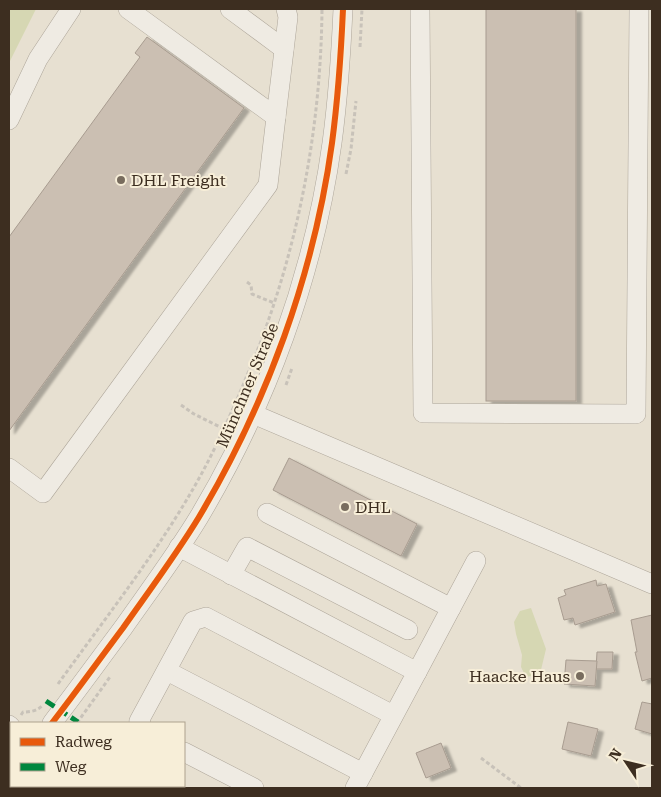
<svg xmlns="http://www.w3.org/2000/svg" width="661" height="797" font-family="'Roboto Serif',serif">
<defs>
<filter id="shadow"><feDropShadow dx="5.5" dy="3" stdDeviation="1" flood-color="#0004"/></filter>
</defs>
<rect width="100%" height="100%" fill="#e7e0d1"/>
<g fill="#d6d7b3">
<path d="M9,9H36L9,63Z"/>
<path d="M531,608L546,649L540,674L526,677L521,667L522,655L516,634L514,622L520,611Z"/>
</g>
<g fill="#cbbfb2" stroke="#a89c90" filter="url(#shadow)">
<rect x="486" y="9" width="90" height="392"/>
<path d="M147,37L244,108L9,431V237L140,57L135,53Z"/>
<path d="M289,458L417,524L401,556L273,490Z"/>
<path d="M596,580L597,586L606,584L615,612L575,625L573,618L564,620L558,598L566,595L564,590Z"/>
<path d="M652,615V678L642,681L635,652H637L631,620Z"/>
<path d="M597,652H613L612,669H596Z"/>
<path d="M566,660L597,661L595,686L564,684Z"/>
<path d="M642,702L652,704V734L635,729Z"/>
<path d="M568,722L598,729L591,756L562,749Z"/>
<path d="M441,743L451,768L426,778L416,753Z"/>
</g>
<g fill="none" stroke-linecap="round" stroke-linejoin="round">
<g stroke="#ada599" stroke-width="20">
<g id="minor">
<path d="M128,9L276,117L288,17L286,9"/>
<path d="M230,9L284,49"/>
<path d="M420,9L423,413L636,414L639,9"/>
<path d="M9,120L38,59L71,9"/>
<path d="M253,414L652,584"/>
<path d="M9,468L43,493L268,185L276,117"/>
<path d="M267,513L451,608L417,672"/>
<path d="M179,547L417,672L355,788"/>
<path d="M231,575L247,547L408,630"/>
<path d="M451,608L476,561"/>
<path d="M167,671L363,773"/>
<path d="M52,723C76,692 99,660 123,628C149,591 176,555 199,517C267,403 314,274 332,143C338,98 341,54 343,9"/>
<path d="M141,723L139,721L193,621L206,617L393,715"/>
<path d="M9,725L11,727"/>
<path d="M184,752L254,788"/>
<path d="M9,781L11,778"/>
<path d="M76,786L81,788"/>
<path d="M112,786L116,788"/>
</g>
</g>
<g stroke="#c8c2b9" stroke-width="3" stroke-dasharray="4 2.5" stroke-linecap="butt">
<path d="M360,47L362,9"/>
<path d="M346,174L351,149L356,101"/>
<path d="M247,282L251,285L252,294L274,303"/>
<path d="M286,385L292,368"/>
<path d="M181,405L194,414L224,429"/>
<path d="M58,684C106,617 157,553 197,482C215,450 230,416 244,383C251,365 259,348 265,330C302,227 321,118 322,9"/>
<path d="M21,715L23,712C31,712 37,711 43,705"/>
<path d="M77,723L110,677"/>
<path d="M481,758L521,788"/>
</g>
<use href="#minor" stroke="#efebe3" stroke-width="19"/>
<g stroke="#00873e" stroke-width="5" stroke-dasharray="10 5" stroke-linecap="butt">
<path d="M46,701L78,722"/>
<path d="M9,775L11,777"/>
<path d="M24,786L28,788"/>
<path d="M39,788H43"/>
</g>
<g stroke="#f7eed8" stroke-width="9">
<path id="cycleway" d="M52,723C76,692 99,660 123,628C149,591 176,555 199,517C267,403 314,274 332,143C338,98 341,54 343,9"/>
</g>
<use href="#cycleway" stroke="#e8590c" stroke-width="6"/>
</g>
<g fill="#786c5e" stroke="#f7eed8" stroke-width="2">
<circle cx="121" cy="180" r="5"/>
<circle cx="345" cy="507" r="5"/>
<circle cx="580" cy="676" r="5"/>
</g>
<g text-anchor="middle" stroke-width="4" stroke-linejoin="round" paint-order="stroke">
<g font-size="16" fill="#3d2e20" stroke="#f7eed8" text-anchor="start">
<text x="131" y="186">DHL Freight</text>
<text x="355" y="513">DHL</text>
<text x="570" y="682" text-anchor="end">Haacke Haus</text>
</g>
<g font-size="16" fill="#3d2e20" stroke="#f7eed8">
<text transform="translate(247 385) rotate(-67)" y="6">Münchner Straße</text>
</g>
</g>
<rect width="661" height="797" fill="none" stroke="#3d2e20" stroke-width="20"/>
<rect x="10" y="722" width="175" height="65" fill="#f7eed8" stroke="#ada18e"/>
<rect x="20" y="738" width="25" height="8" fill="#e8590c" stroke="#ada18e"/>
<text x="55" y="747" font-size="15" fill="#3d2e20">Radweg</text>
<rect x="20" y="763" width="25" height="8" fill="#00873e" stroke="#ada18e"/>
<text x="55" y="772" font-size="15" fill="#3d2e20">Weg</text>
<g transform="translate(626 762) rotate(305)" stroke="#f7eed8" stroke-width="4" paint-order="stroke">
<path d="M0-4L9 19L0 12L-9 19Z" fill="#3d2e20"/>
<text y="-8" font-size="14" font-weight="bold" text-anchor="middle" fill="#3d2e20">N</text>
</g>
</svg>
